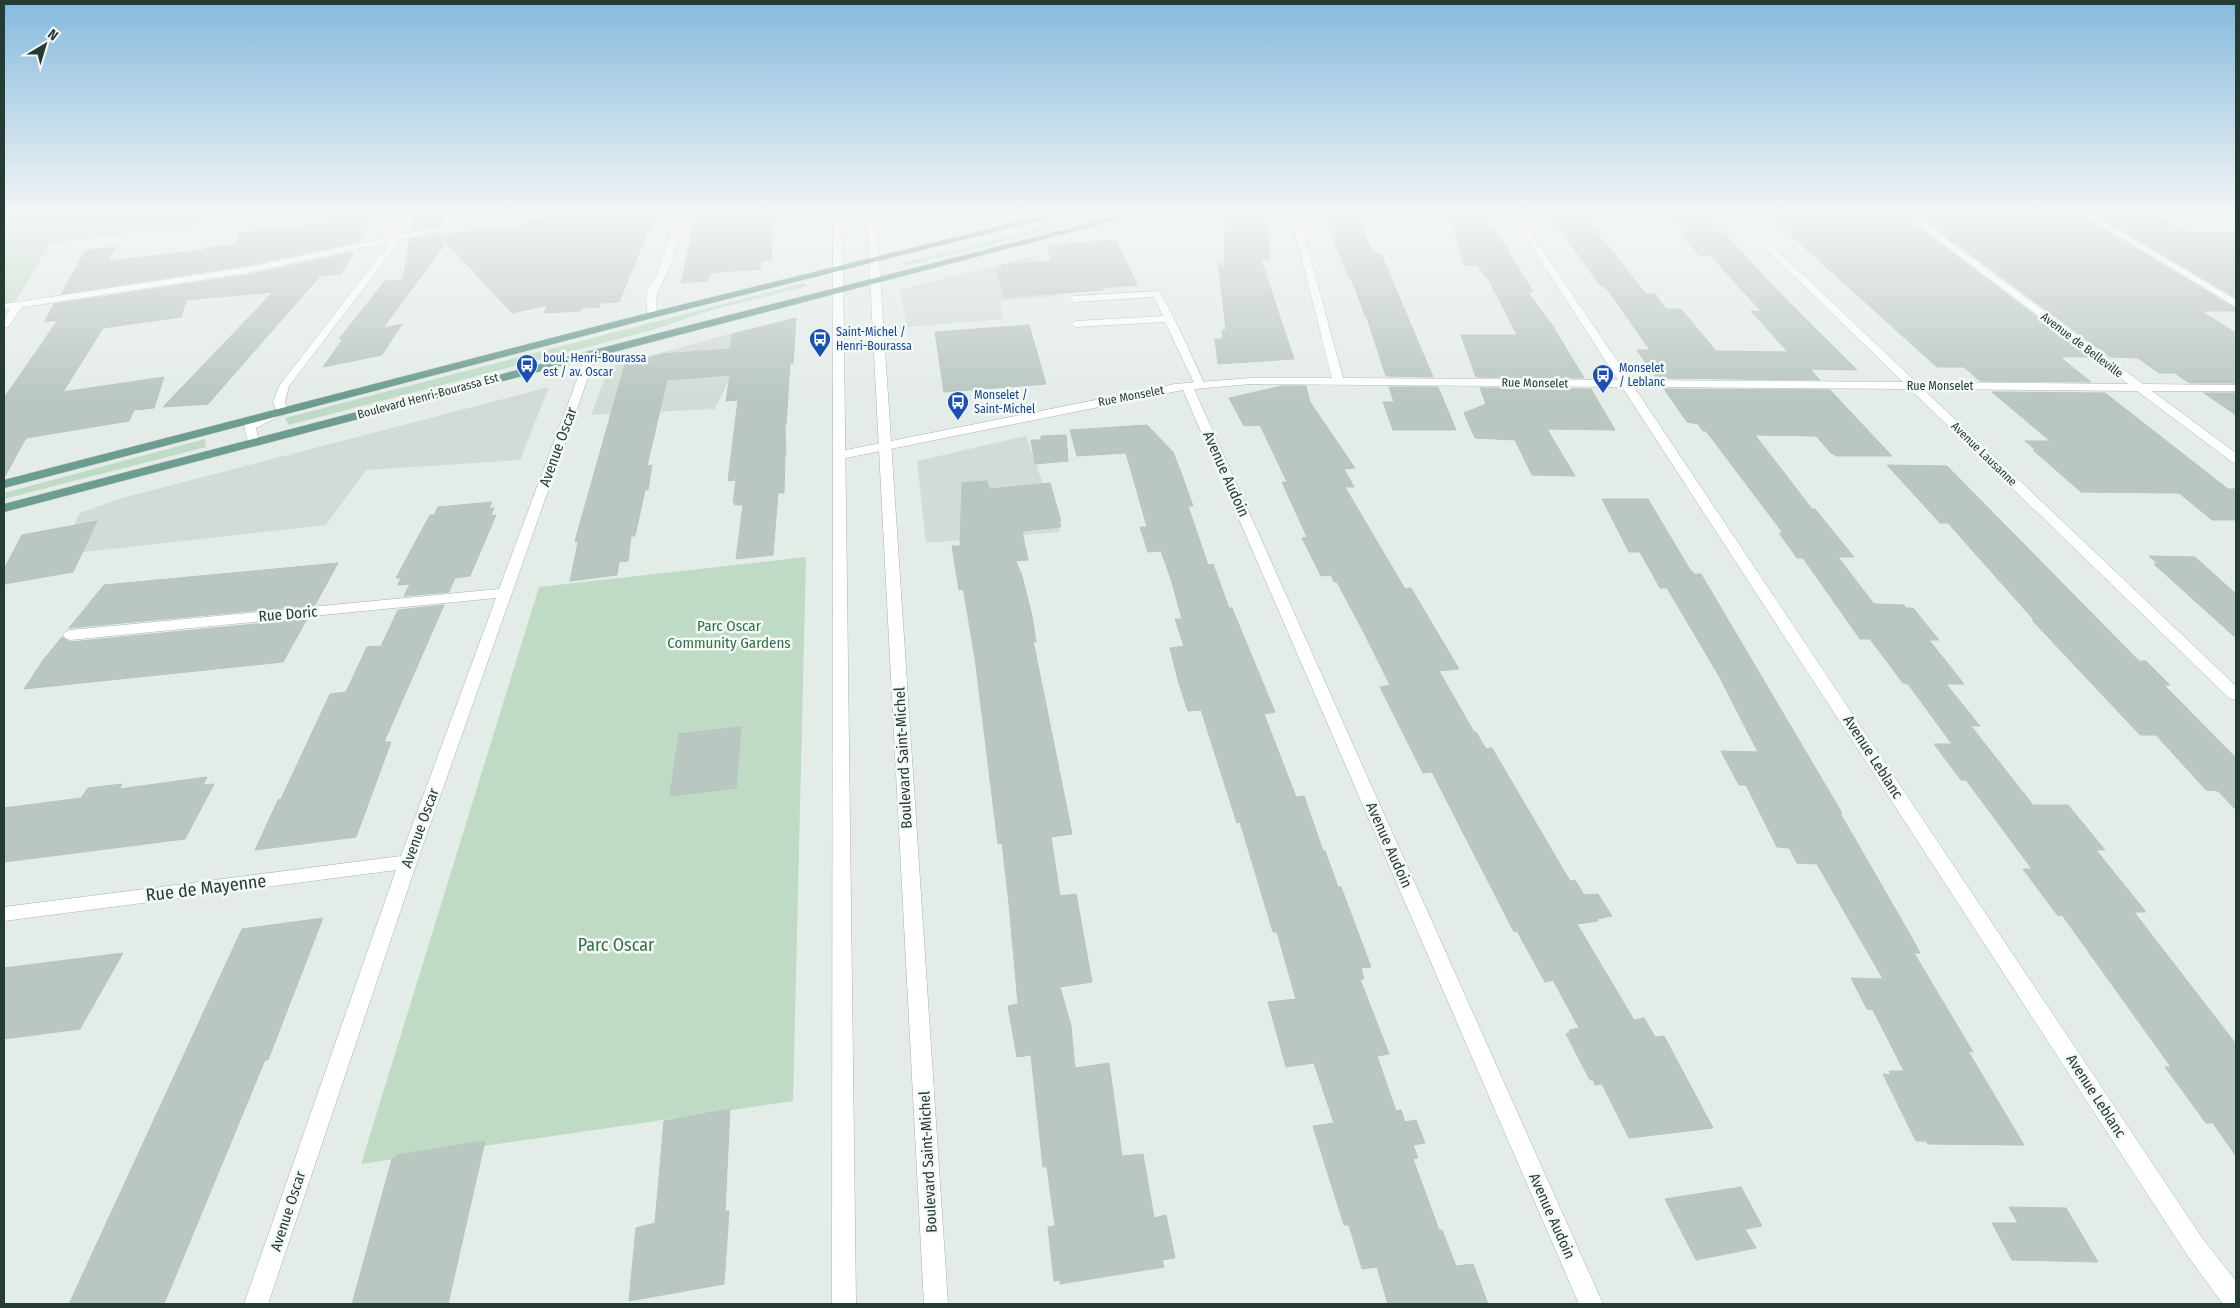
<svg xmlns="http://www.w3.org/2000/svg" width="2240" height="1308" font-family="'Fira Sans Condensed',sans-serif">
<rect width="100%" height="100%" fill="#e4ece8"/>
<g fill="#d2dcd7">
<path d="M1040,254L1057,296L1000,301L1002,319L907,327L900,290Z"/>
<path d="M733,333L730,377L715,409L591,415L609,367Z"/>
<path d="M549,387L520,460L366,470L326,525L59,555L80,513L118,499Z"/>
<path d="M1026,436L1060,532L926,543L917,461Z"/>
</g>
<g fill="#bfdbc6">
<path d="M4,212H274L205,222L194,225L50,243L14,304L4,305Z"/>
<path d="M1098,212H1119L905,266L901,263L1064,223Z"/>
<path d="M804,283L808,286L712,310L653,330L289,425L285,418Z"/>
<path d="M205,439L206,447L4,499V493Z"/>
<path d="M806,557L793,1101L361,1164L539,587Z"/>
</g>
<g fill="#bac7c1" stroke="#b7c5bf">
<path d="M329,212H376L359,242L248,265L61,294L86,250L116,247L107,261L205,250V248L235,245L240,233L325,223Z"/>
<path d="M415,212H441L442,224L412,231Z"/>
<path d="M607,212H654L651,219H653L619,302L601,303L599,307L582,308L580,311L544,313L548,305L512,313L442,238L443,247L383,328L402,324L382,355L323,367L343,339H339L385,281L403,280L410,239L442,232V234L522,225L524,222L547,221L548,217L606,214Z"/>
<path d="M707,212H773L771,260L761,261L760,269L710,273L708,281L681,283L696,216H706Z"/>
<path d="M1450,212L1483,213L1485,218H1488L1533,292L1527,291L1552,325L1584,378L1476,377L1461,335H1517L1488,278H1486L1478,265H1464Z"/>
<path d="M1548,212H1581L1646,294H1655L1666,309H1681L1716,351L1788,352L1751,311H1761L1710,255H1699L1680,232H1685L1666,212H1705L1773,286L1857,370L1810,369L1820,380L1656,378L1637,350H1650L1607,289L1599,284Z"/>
<path d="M1765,212H1866L1873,217H1905L2090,357H2060L2091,382L1980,381L1964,367H1937Z"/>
<path d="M1237,213L1262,214V216H1267L1270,260H1261L1294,359L1218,364L1215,339H1223L1222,330H1226L1218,261L1224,269L1226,215L1237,216Z"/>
<path d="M2008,213L2078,214L2236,309V311H2201L2236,333V383H2189L2175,373H2159L2138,358L2110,357L1920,217L2016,218Z"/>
<path d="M2096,215L2151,217L2163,219L2185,232L2236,233V298Z"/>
<path d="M1326,217L1357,218L1372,250H1374L1376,254H1381L1433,377L1386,376L1367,318H1366L1351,278H1349L1339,254Z"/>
<path d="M1116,240L1137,285L1102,288L1103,290L1004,297L997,271H1002L1001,265L1051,261L1047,245Z"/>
<path d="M354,252L341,274L320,276L208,404L163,407L273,292L186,300L181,317L103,328L63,392L164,377L154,408L134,410L129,421L26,438L4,478V398L58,320L44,322L54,304L248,275Z"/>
<path d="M796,318L793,363H790L786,424H785L786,455H785L784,493H778L773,555L736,559L743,505H735V502L733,503L736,480L728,481L738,400L726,401L730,375L667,380L647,466L652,465L648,490H645L635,536H631L628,561L619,562L617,575L570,581L578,542L575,541L625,364L662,354L730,349L732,334Z"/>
<path d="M1029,325L1046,384L944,392L935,332Z"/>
<path d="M1282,386H1306L1310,402L1355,468L1344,469L1354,487H1345L1405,589L1411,588L1459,669L1439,671L1474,732H1476L1486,749L1492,748L1570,881L1575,880L1584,895L1598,894L1612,916L1597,919L1598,921L1577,924L1634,1020L1644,1018L1655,1037L1664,1036L1713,1128L1629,1138L1602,1084L1595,1085L1593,1080H1590L1566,1034L1570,1033L1569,1030L1579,1028L1553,980L1545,982L1517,931L1514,932L1432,772L1423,773L1380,687L1390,685L1362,629L1337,582H1334L1331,575L1321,576L1302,538L1307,537L1282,482H1287L1260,425L1244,426L1229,398Z"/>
<path d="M1389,387H1438L1456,430H1393L1383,402H1394Z"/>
<path d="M1480,388L1591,389L1615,430L1547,429L1575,476L1532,475L1515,440L1475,438L1464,413L1486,404Z"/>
<path d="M1664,389L1830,390L1892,456H1837L1831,453L1816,436L1755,435L1812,509H1815L1854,557H1838L1874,604L1904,605L1906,608H1913L1939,640H1929L1964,684H1946L1980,726H1971L2033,805H2068L2105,850H2096L2146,912H2134L2236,1044V1156L2213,1123H2206L2165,1067H2171L2062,915L2058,916L2023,869H2032L1966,780H1961L1934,744H1952L1908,684L1903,683L1870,639H1860L1803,558H1797L1779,533H1783L1706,431H1703L1698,424L1687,422Z"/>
<path d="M1992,392L2105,393L2228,489H2236V520H2212L2179,493L2081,492L2033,450H2036L2025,441H2050Z"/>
<path d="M2204,393H2236V415Z"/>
<path d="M1147,425L1173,452L1180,470L1193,506H1188L1208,565L1213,564L1229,608H1232L1275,712L1264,714L1296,797L1304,796L1323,851H1325L1338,887H1341L1371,967L1361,968L1364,979H1360L1389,1054L1377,1056L1396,1111L1401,1110L1405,1122L1416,1120L1425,1143L1413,1145L1418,1158L1413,1159L1439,1230H1442L1456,1266L1473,1264L1488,1304H1388L1377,1267L1362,1269L1349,1225H1344L1313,1126L1334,1123L1314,1063L1286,1067L1268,1002L1296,999L1277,932H1273L1240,822L1237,823L1201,710L1188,711L1179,684L1170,648L1184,646L1175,619H1182L1171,579L1161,551L1148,552L1140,527H1147L1126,453L1077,456L1070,430Z"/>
<path d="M1066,435L1068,461L1035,464L1031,440H1041V436Z"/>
<path d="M1887,465L1947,466L2139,661H2146L2170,685H2164L2236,758V810L2218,791L2206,790L2156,735H2140L2032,620H2034L1948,523H1940Z"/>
<path d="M987,481L989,489L1050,483L1061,521H1059L1061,527L1022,531L1028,560L1016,561L1022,576L1032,616L1036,642H1033L1035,650L1072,834L1051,837L1060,896L1076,894L1092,982L1060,987L1071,1026L1075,1068L1109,1063L1122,1156L1143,1154L1154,1218L1166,1215L1175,1258L1162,1260L1164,1267L1060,1284V1280L1054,1281L1048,1227L1055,1226L1047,1167H1043L1031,1055L1017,1057L1008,1006L1018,1004L1009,904L1002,843L998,844L975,658L964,593L963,589L959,590L952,546H960L962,483Z"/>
<path d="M1602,499H1648L1689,568L1694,574H1701L1842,813H1840L1912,938L1920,953H1914L1973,1052L1968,1051L2024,1145L1928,1144L1926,1141H1916L1883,1074L1891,1075L1889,1071H1904L1873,1010L1867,1009L1851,978L1883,979L1817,864L1797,863L1789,848L1777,847L1746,785H1739L1721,751L1758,752L1719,676L1667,588H1660L1640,552H1629Z"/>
<path d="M492,502L489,508H494L491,516L496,515L470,576L455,578L449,592L404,596L410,584L398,585L401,578H396L430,515H434L438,507Z"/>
<path d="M97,521L73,572L4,584V569L22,535Z"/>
<path d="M2149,556L2195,557L2236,594V638L2154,564H2158Z"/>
<path d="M338,563L315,605L69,628L104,585Z"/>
<path d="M444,605L384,742H391L356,837L255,850L278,800L281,799L330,694L346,692L367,647L381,646L398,610Z"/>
<path d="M307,619L283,662L24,689L44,659L62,637L70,642Z"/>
<path d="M741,727L736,788L670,796L679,734Z"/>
<path d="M207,777L203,785L214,784L185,839L4,862V808L81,798L88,788L122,784L119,789Z"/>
<path d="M323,918L268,1060H265L164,1304H69L242,929Z"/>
<path d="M123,953L80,1029L4,1039V968Z"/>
<path d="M730,1109L725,1211H729L724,1284L629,1301L636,1228L655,1223L664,1121Z"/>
<path d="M485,1141L448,1304H352L392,1159L396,1158L397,1155Z"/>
<path d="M1741,1187L1762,1226L1745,1229L1756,1248L1696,1260L1665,1199Z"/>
<path d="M2009,1207L2066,1208L2098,1262L2012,1260L1992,1223H2018Z"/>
</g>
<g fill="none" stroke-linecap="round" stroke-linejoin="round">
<g stroke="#a7b4af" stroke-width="1">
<g id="service">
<path d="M1157,291C1165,294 1199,372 1205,385L1204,387L1200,388L1195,385L1165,322L1076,327L1071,324L1076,321L1163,316L1154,297L1074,302L1069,299L1074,296Z"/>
<path d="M282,408L286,409L288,411L286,413L256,428L259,442L253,446L249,445L244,426L246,424Z"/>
</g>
</g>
<g stroke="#a7b4af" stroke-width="1">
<g id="minor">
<path d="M402,212H410L402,238L289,386L285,402L288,411L286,413H278L273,402L279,386L394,237Z"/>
<path d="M678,212H686C680,232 675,254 667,273C658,293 655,291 657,315L656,317H648L646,299L649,287L657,274Z"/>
<path d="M1290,212H1298L1343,378L1618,380L1509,212H1517L1630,380L1903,382L1728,212H1737L1916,382L2128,384L1901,212H1910L2143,384L2236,385V391H2152L2236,453V463L2232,462L2137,391L1923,389L2236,686V700L2230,699L1910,389L1634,387L2203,1239L2236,1281V1304H2223L2187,1255L1622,387L1251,384L1194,389L1603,1304H1579L1183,390L841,459L835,455L841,451L1175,384L1251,378H1332Z"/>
<path d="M2078,212H2088L2236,300V307Z"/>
<path d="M18,303L23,306L8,327L4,328C4,318 8,307 18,303Z"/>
<path d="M589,351L594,354L591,369L417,862L268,1304H244L396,870L4,921V907L401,856L496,598L70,640L65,638L63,635L65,632L70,630L499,589L581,369L584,354Z"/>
</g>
</g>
<g stroke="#a7b4af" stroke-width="1">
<g id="tertiary">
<path d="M509,212H524L248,273L4,310V304L248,267Z"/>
<path d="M833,212H841L843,268L838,271L833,268Z"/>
<path d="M867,212H875L879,259L874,262L869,259Z"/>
</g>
</g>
<g stroke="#a3b7b0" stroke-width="1">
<g id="secondary">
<path d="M874,256L879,259L948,1304H924L869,259Z"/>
<path d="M838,265L843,268L856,1304H832L833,268Z"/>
</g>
</g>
<g stroke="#c2c8c6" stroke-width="1">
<g id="primary">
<path d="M1058,212H1072L656,317L4,488V480L648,313Z"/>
<path d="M1134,212H1147L4,512V504L663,332Z"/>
</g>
</g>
<use href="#service" fill="#fff" fill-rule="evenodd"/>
<use href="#minor" fill="#fff" fill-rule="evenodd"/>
<use href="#tertiary" fill="#fff" fill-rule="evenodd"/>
<use href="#secondary" fill="#fff" fill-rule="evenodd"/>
<use href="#primary" fill="#6d9d90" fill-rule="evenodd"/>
</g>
<linearGradient id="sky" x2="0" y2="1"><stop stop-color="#85badd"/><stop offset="0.54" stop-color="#f3f6f5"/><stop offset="1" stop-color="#f3f6f5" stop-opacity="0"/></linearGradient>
<rect width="2240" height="395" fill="url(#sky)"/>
<defs>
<g id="bus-pin" transform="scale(1.125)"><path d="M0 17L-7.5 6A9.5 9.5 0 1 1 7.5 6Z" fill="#1a4fb4" stroke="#f4f9f6"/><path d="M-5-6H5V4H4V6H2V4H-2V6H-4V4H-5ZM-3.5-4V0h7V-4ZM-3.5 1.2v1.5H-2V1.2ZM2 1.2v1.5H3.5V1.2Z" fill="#fff"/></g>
</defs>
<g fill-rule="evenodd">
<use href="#bus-pin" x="820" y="339"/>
<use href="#bus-pin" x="527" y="365"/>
<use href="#bus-pin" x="1603" y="375"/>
<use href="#bus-pin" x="958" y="402"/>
</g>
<g text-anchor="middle" stroke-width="5" stroke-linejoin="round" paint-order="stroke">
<g font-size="12" fill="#164399" stroke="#f4f9f6" text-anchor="start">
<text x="836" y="336">Saint-Michel /<tspan x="836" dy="14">Henri-Bourassa</tspan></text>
<text x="543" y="362">boul. Henri-Bourassa<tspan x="543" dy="14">est / av. Oscar</tspan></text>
<text x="1619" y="372">Monselet<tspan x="1619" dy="14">/ Leblanc</tspan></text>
<text x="974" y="399">Monselet /<tspan x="974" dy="14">Saint-Michel</tspan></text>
</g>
<g font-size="12" fill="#253c35" stroke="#f4f9f6">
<text transform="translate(2082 345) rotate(37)" y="4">Avenue de Belleville</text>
<text transform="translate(1535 383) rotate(1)" y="4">Rue Monselet</text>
<text x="1940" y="390">Rue Monselet</text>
<text transform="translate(428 396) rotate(-15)" y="4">Boulevard Henri-Bourassa Est</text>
<text transform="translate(1131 396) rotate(-11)" y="4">Rue Monselet</text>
<text transform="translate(1984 454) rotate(44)" y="4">Avenue Lausanne</text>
</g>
<g font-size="15" fill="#253c35" stroke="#f4f9f6">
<text transform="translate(558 447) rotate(-70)" y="5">Avenue Oscar</text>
<text transform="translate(1226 474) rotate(66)" y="5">Avenue Audoin</text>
<text transform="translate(288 614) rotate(-5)" y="5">Rue Doric</text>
<text transform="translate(1873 757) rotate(57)" y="5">Avenue Leblanc</text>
<text transform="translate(903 758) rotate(-93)" y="5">Boulevard Saint-Michel</text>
<text transform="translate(420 828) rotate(-70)" y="5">Avenue Oscar</text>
<text transform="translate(1389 845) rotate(66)" y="5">Avenue Audoin</text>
<text transform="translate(2096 1096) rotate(57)" y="5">Avenue Leblanc</text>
<text transform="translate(928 1162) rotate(-93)" y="5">Boulevard Saint-Michel</text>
<text transform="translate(288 1211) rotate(-72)" y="5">Avenue Oscar</text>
<text transform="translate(1552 1216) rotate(66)" y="5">Avenue Audoin</text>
</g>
<g font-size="15" fill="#336f49" stroke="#f4f9f6">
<text x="729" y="631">Parc Oscar<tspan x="729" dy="17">Community Gardens</tspan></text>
</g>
<g font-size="18" fill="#253c35" stroke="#f4f9f6">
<text transform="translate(206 888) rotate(-7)" y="6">Rue de Mayenne</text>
</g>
<g font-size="18" fill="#336f49" stroke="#f4f9f6">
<text x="616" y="951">Parc Oscar</text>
</g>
</g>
<rect width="2240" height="1308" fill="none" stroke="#253c35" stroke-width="10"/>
<g transform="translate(45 45) rotate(38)" stroke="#f4f9f6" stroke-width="4" paint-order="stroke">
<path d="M0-4L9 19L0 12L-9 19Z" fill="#253c35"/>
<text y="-8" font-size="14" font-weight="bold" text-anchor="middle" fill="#253c35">N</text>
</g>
</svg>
